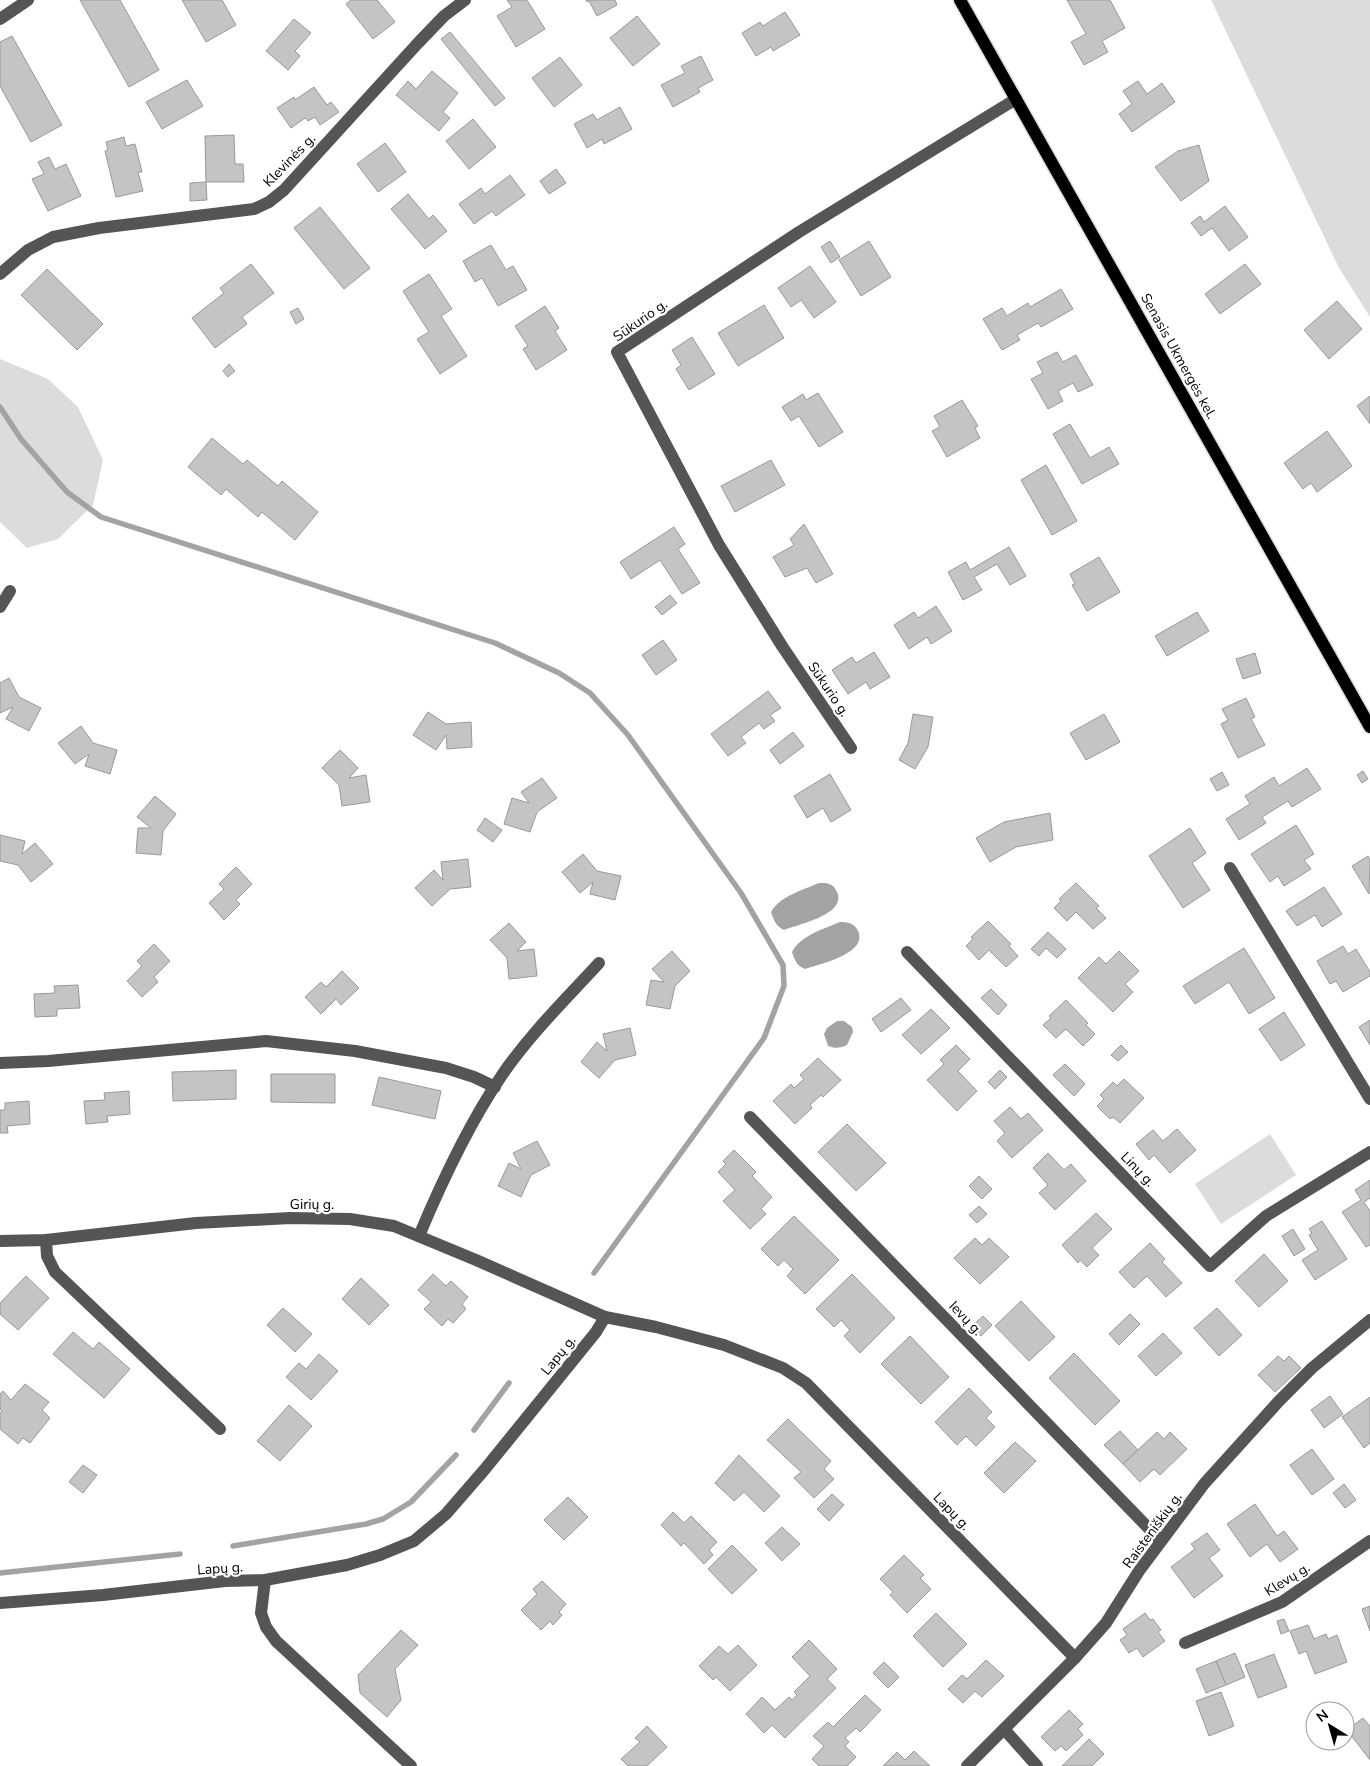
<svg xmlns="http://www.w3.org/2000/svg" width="1370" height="1766" font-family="'Nunito Sans',sans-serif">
<rect width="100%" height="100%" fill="#fff"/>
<g fill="#dcdcdc">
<path d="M1211,0H1370V317L1339,268Z"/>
<path d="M0,359L48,379L78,407L103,460L93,505L58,539L27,548L0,522Z"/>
<path d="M1270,1134L1296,1175L1221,1224L1195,1184Z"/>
</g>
<g fill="#a3a3a3">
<path d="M819,883C827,883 832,883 836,890C850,914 799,924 784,930C776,926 774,921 771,912C780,896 803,890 819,883Z"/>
<path d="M840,922C848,922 853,923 857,929C871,953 820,964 805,969C797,966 795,961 792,952C801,935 824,929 840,922Z"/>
<path d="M837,1021H844L852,1027L853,1032L847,1045C840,1048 836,1049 828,1046L824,1034L827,1028Z"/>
</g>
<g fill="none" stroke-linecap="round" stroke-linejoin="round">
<g stroke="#a3a3a3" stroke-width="5.5">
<path d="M0,407L21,439L67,492L101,517L495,643L559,673L590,693L628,735L741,893L783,965L784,986L764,1038L594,1273"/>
<path d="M474,1430L509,1383"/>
<path d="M233,1546L366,1524L383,1519L411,1502L456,1455"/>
<path d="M0,1573L180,1554"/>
</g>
</g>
<g fill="#c4c4c4" stroke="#999">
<path d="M80,0H120L159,70L129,87Z"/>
<path d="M182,0H222L236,25L206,42Z"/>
<path d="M351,0H377L395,22L373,39L346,4Z"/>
<path d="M507,0H527L545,29L516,47L497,16L512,7Z"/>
<path d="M586,0H615L617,5L597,16L589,1L587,2Z"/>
<path d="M1067,0H1110L1125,28L1102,41L1108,52L1084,65L1071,42L1086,34Z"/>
<path d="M785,12L800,35L773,51L771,47L756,56L742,33L760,22L763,26Z"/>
<path d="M637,16L660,44L633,66L610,38Z"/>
<path d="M294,19L311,33L295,51L300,56L288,70L266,51Z"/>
<path d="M450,32L505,98L495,106L441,39Z"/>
<path d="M12,36L62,125L31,142L0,86V42Z"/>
<path d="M701,56L713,80L698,88L700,92L673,107L661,85L685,73L681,66Z"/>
<path d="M560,57L582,85L554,107L532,78Z"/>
<path d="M432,71L458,93L443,112L450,118L439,131L396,95L408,81L416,89Z"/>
<path d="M187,80L203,106L162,129L146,102Z"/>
<path d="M1138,81L1147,94L1162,83L1175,102L1132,132L1119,114L1132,104L1123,91Z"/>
<path d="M314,87L327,105L331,102L339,112L320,125L315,117L308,121L305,118L291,128L277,108L294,97L295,100Z"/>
<path d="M620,107L632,129L604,144L602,139L587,148L574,124L593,114L597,120Z"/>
<path d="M473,119L496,147L469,169L446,141Z"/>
<path d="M234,135L235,164H243L244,182H206L205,136Z"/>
<path d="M124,137L126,146L135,144L142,172H138L143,191L116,197L105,151L108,150L106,142Z"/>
<path d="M385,143L406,172L378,192L357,164Z"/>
<path d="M1199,145L1209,181L1181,201L1155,167L1178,151Z"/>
<path d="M49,157L55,169L66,164L81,196L48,211L32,179L44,174L38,162Z"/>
<path d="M556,169L566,183L549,194L540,181Z"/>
<path d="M510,175L525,195L496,216L492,211L474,224L459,204L481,188L485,194Z"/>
<path d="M206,182L207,200L190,201V183Z"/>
<path d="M408,194L429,219L433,215L447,231L425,249L391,209Z"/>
<path d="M1225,206L1248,237L1229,251L1212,228L1201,236L1191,223L1200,216L1204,222Z"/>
<path d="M320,207L370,268L344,289L294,228Z"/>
<path d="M830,241L840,257L831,263L821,247Z"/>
<path d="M869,241L891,277L861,296L839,260Z"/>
<path d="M491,245L506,270L513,266L527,290L498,306L482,278L475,282L463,261Z"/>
<path d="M251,264L274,293L242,317L247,324L215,348L192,318L224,293L220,288Z"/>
<path d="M1245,264L1261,284L1220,314L1205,294Z"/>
<path d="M810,266L836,302L814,318L801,300L791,307L778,288Z"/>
<path d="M47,269L103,324L77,350L21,295Z"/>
<path d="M429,274L452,309L441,316L467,356L440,374L417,339L429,332L403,291Z"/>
<path d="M1061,289L1073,309L1041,327L1038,323L1017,335L1020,340L1002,350L983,319L1002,308L1007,316L1028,303L1030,307Z"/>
<path d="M1337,301L1362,329L1329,359L1304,330Z"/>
<path d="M764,305L784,338L738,366L718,333Z"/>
<path d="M545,306L559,328L555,331L567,350L536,370L523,349L528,346L515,326Z"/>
<path d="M298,308L304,319L296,324L290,312Z"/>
<path d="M692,337L715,374L689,390L676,369L681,365L672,350Z"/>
<path d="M1057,352L1063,362L1076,355L1093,385L1078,392L1073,383L1058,391L1063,401L1048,409L1031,379L1043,373L1037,362Z"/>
<path d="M229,364L235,371L228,377L223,371Z"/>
<path d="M818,393L843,432L819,447L799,416L791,421L782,407L803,394L806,400Z"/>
<path d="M1370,396V424L1357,406Z"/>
<path d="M962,400L978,426L975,428L980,438L947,457L932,431L940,427L934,416Z"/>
<path d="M1070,424L1090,458L1109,447L1119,464L1082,484L1053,434Z"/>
<path d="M1327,431L1352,466L1317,492L1311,483L1303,489L1284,463Z"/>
<path d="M212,438L243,464L247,460L278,486L282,481L318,512L295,540L262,512L258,517L226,489L221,495L188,467Z"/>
<path d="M771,460L785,485L735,512L721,486Z"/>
<path d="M1046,465L1077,521L1052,535L1021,480Z"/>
<path d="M804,524L833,574L816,583L807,568L785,577L773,557L794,545L790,539Z"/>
<path d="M674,527L685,544L678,549L700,583L682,594L660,560L631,579L620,562Z"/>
<path d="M1009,547L1026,576L1010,585L997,564L974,577L982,590L963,600L948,572L966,562L970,570Z"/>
<path d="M1099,557L1120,592L1087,611L1072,585L1075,584L1070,574Z"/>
<path d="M670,595L677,603L662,615L655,607Z"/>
<path d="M936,606L952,631L931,644L927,637L909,649L894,625L914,612L918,618Z"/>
<path d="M1197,612L1209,631L1167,656L1155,636Z"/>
<path d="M663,640L677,660L656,675L642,655Z"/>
<path d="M874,652L890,677L870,689L866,682L848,694L832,670L852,657L856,663Z"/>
<path d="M1255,653L1261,673L1243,679L1236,659Z"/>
<path d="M9,678L19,697L41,708L29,731L6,719L13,707L0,713V683Z"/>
<path d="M768,691L781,708L770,715L775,721L764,729L759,723L741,737L746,743L728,756L711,734Z"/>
<path d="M1246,698L1255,717L1251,719L1265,745L1238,758L1221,724L1228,720L1222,709Z"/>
<path d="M428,712L446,724L471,722L472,747L447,749L446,735L436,750L413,735Z"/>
<path d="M913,714L933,717L928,747L915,769L899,760L908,743Z"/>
<path d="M1104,714L1120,742L1086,760L1070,733Z"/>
<path d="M81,726L93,743L117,750L110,774L85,766L89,754L75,764L58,743Z"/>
<path d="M793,732L804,746L780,764L770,750Z"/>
<path d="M340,750L358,768L349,778L366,775L370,802L342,806L339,785L322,768Z"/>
<path d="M1307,768L1321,789L1292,807L1288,801L1262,817L1266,823L1239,840L1226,819L1250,804L1245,796L1274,777L1279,786Z"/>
<path d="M1363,771L1368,779L1362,783L1357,775Z"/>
<path d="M1222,772L1229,785L1217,791L1210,779Z"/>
<path d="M830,774L851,810L831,822L823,808L807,818L794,796Z"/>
<path d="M542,778L557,798L537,812L530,832L504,824L512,798L529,803L521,792Z"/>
<path d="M155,796L176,814L163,831L161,855L136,853L138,828H151L137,817Z"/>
<path d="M1050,813L1053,840L1016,847L990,862L976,838L1004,822Z"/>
<path d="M485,818L502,830L493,842L477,830Z"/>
<path d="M1296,825L1314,854L1304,860L1311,869L1284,886L1278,876L1270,882L1251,854Z"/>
<path d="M1190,828L1206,853L1192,863L1210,890L1183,908L1149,856Z"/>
<path d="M0,835L25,841L22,854L35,843L53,864L31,882L18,865L0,861Z"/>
<path d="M583,854L597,871L621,876L615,900L590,894L593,882L580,893L562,872Z"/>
<path d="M1368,856L1370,860L1369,894L1352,866Z"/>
<path d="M468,859L471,887L450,889L432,906L415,888L434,870L443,880L441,862Z"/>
<path d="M236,867L252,884L236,900L240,904L224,920L209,903L224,889L219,884Z"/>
<path d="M1076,883L1099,906L1096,908L1106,918L1093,929L1076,912L1067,921L1054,908L1061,901L1059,899Z"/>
<path d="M1324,887L1342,914L1322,927L1315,915L1297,926L1286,911Z"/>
<path d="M988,921L1011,944L1009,946L1018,956L1006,967L989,950L979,960L966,946L973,939L971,937Z"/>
<path d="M509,923L526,942L517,951L534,949L537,976L509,979L507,958L490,940Z"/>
<path d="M1048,932L1066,949L1057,958L1046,948L1039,956L1031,949Z"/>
<path d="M154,944L170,961L154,977L158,982L142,997L127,981L142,966L137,961Z"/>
<path d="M1343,946L1348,954L1356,949L1370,972V976L1343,992L1336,981L1330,984L1317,961Z"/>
<path d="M1244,948L1275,998L1249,1014L1229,982L1195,1004L1183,986Z"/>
<path d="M672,951L690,971L675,986L670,1009L646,1005L651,980L664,982L652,969Z"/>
<path d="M1119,951L1139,971L1125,984L1133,992L1113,1012L1078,978L1099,957L1106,964Z"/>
<path d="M342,971L359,988L341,1005L336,999L321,1014L305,997L321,982L326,987Z"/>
<path d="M78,985L80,1008L57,1009V1016L35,1017L34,994L55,993L54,986Z"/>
<path d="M991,989L1007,1005L998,1015L981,998Z"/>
<path d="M901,998L911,1010L881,1032L872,1019Z"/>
<path d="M1066,1000L1088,1023L1086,1025L1095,1034L1083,1046L1066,1029L1056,1038L1043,1025L1051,1018L1049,1016Z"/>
<path d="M931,1009L950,1028L921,1054L902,1035Z"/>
<path d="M1284,1012L1305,1045L1281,1061L1259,1029Z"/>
<path d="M1370,1020V1045L1359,1027Z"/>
<path d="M630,1028L636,1055L615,1060L599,1078L581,1062L597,1042L607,1051L603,1034Z"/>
<path d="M956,1045L970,1059L958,1071L977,1091L957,1111L927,1080L944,1064L940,1060Z"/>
<path d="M1121,1045L1128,1052L1118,1061L1111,1055Z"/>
<path d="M818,1058L841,1080L823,1097L821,1095L810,1105L812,1108L795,1124L773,1101L791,1084L794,1088L804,1079L800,1075Z"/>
<path d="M1065,1064L1085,1084L1074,1096L1053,1075Z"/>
<path d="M236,1070V1099L173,1101L172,1072Z"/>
<path d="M1000,1070L1007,1077L995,1089L988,1082Z"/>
<path d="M271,1074H335V1103L271,1102Z"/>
<path d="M379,1077L441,1091L435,1119L372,1105Z"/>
<path d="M1124,1079L1144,1098L1120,1123L1113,1117L1110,1119L1097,1106L1104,1099L1100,1095L1113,1082L1117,1086Z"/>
<path d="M129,1091L130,1114L107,1116L108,1122L86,1124L84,1101L105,1100L104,1093Z"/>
<path d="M29,1101L30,1124L7,1126L8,1133H0V1110H5V1103Z"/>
<path d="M1010,1107L1021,1119L1028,1113L1043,1130L1012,1158L997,1141L1005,1133L994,1121Z"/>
<path d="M847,1124L886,1163L856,1191L818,1152Z"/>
<path d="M1177,1129L1196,1150L1170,1173L1154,1155L1149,1160L1136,1144L1153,1130L1163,1141Z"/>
<path d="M537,1141L550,1165L531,1175L521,1197L498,1186L509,1163L521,1169L513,1153Z"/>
<path d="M734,1150L756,1172L752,1176L772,1197L761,1209L766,1214L750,1229L723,1201L735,1190L718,1172L726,1164L723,1161Z"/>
<path d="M1048,1153L1064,1170L1071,1164L1086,1181L1055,1210L1039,1193L1048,1185L1033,1168Z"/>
<path d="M979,1176L992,1189L982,1199L969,1186Z"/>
<path d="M1370,1180V1198L1364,1202L1370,1211V1245L1366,1247L1342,1212L1361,1200L1355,1190Z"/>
<path d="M979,1206L987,1214L977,1223L969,1215Z"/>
<path d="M1096,1213L1112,1229L1092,1248L1099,1255L1087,1267L1080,1260L1078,1263L1062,1245Z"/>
<path d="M794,1216L839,1260L805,1294L787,1276L793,1269L784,1260L778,1266L761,1249Z"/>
<path d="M1322,1221L1347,1259L1315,1280L1302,1260L1318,1250L1309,1235L1312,1233L1309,1229Z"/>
<path d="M1293,1229L1305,1249L1294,1256L1282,1236Z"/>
<path d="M975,1238L982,1245L989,1238L1009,1257L980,1284L954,1258Z"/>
<path d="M1150,1243L1165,1259L1162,1262L1182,1283L1166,1297L1147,1276L1134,1288L1119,1272Z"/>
<path d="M1264,1254L1288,1281L1259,1307L1235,1281Z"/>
<path d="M433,1274L446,1286L451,1281L468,1297L462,1304L466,1309L453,1323L448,1319L442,1326L424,1309L431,1302L418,1290Z"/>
<path d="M852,1274L895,1318L860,1353L844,1336L850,1330L841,1320L834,1327L816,1309Z"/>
<path d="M26,1276L49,1298L18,1330L0,1314V1303Z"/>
<path d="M361,1278L389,1305L369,1325L342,1299Z"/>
<path d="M1021,1301L1055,1337L1029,1361L995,1326Z"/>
<path d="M283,1308L312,1334L295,1352L267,1325Z"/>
<path d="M1217,1308L1242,1335L1219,1356L1194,1328Z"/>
<path d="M1130,1314L1140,1324L1119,1345L1109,1334Z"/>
<path d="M983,1316L992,1325L981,1336L971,1327Z"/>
<path d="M73,1332L93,1349L99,1342L130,1369L104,1398L53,1354Z"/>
<path d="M1163,1333L1182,1353L1156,1376L1138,1356Z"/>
<path d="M910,1336L949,1377L921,1404L881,1364Z"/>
<path d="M1074,1353L1120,1401L1095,1425L1049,1378Z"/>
<path d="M319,1354L338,1371L311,1400L286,1377L299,1363L306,1369Z"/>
<path d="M1278,1356L1284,1361L1289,1356L1301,1368L1275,1392L1258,1375Z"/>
<path d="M25,1384L49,1402L42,1410L50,1418L30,1443L23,1438L18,1444L0,1429V1413L2,1411L0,1409V1394L3,1391L11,1400Z"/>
<path d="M969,1388L992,1412L986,1418L995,1427L976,1446L966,1436L957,1445L935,1422Z"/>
<path d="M1330,1396L1343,1414L1324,1428L1311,1410Z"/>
<path d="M1370,1397V1443L1364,1448L1342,1417Z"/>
<path d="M289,1405L312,1426L280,1461L257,1441Z"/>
<path d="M788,1419L831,1461L824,1469L834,1479L814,1498L794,1478L801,1472L767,1440Z"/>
<path d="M1120,1431L1138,1450L1123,1464L1104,1445Z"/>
<path d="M1157,1432L1164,1439L1170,1432L1187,1449L1160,1475L1154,1469L1140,1482L1123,1464Z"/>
<path d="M1015,1442L1036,1461L1004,1493L984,1473Z"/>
<path d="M1312,1449L1334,1479L1312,1495L1290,1465Z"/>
<path d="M739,1455L780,1496L764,1512L744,1492L734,1501L715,1483Z"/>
<path d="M83,1465L97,1475L83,1493L69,1482Z"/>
<path d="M1344,1484L1356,1500L1345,1508L1333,1493Z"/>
<path d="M832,1494L844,1505L829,1521L817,1509Z"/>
<path d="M568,1497L588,1517L564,1540L544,1520Z"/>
<path d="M1255,1504L1277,1536L1284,1531L1298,1549L1280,1562L1267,1544L1250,1557L1227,1524Z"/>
<path d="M673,1512L684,1523L691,1516L717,1542L709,1550L713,1555L704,1564L684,1543L681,1546L661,1525Z"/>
<path d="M782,1527L800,1544L782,1561L765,1543Z"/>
<path d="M1207,1533L1220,1550L1209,1558L1223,1576L1194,1598L1171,1567L1195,1549L1191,1544Z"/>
<path d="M732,1545L757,1570L732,1594L708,1569Z"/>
<path d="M904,1555L924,1575L920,1578L931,1589L907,1613L890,1595L893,1592L880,1579Z"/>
<path d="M542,1581L566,1604L559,1612L562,1615L553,1625L550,1621L541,1630L521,1610L537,1594L533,1589Z"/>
<path d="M1370,1606V1631L1362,1609Z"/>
<path d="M936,1613L967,1644L943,1667L913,1636Z"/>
<path d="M1145,1613L1150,1620L1153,1619L1161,1630L1158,1632L1165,1641L1143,1657L1137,1648L1129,1653L1120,1640L1127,1635L1123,1629Z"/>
<path d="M1284,1619L1289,1631L1281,1634L1277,1621Z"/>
<path d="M1308,1625L1314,1639L1326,1634L1328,1639L1337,1635L1347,1662L1315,1674L1306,1651L1299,1654L1290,1631Z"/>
<path d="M401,1630L418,1645L395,1669L401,1700L387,1717L360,1693L358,1675Z"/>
<path d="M809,1640L837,1669L827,1679L836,1688L785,1738L772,1725L764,1733L746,1714L762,1697L775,1710L789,1697L792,1700L797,1695L794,1692L810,1676L792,1657Z"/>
<path d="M738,1645L757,1665L730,1691L716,1677L713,1680L699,1666L719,1646L728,1654Z"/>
<path d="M1235,1653L1245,1677L1226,1685L1216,1661Z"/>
<path d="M1274,1654L1287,1687L1258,1698L1245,1665Z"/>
<path d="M986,1660L1004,1676L982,1697L975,1691L963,1703L948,1689L962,1675L967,1679Z"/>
<path d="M1216,1661L1226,1685L1206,1693L1196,1669Z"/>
<path d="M884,1662L899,1677L888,1688L873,1673Z"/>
<path d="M1221,1692L1234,1726L1209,1736L1196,1701Z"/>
<path d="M865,1695L881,1710L860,1732L856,1728L845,1738L849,1742L845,1746L856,1757L847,1766H819L812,1759L824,1746L813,1736L828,1722L833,1727Z"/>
<path d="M1069,1710L1083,1724L1078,1729L1083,1735L1066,1751L1061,1746L1055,1751L1041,1737Z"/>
<path d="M1363,1718L1370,1726V1760L1347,1730Z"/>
<path d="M647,1726L667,1747L647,1766H628L621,1759L640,1742L635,1738Z"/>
<path d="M1089,1739L1104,1754L1092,1766H1062Z"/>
<path d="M914,1751L930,1766H883L897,1752L905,1760Z"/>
</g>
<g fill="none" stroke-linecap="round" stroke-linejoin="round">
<g stroke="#dbdbdb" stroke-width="15">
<path id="major" d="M960,0L1370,727"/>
</g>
<g stroke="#555" stroke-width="12">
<path d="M0,19L28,0"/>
<path d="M0,274L28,250L53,237L99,228L254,209L269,202L284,190L418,43L444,16L465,0"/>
<path d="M0,607L10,591"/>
<path d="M851,748L782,646L719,545L617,352L799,232L1016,99"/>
<path d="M1230,868L1370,1099"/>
<path d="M907,952L1210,1266L1266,1216L1370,1152"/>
<path d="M0,1063L48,1061L266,1041L355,1051L446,1068L474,1077L495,1087"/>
<path d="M750,1117L1161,1541"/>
<path d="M419,1236C442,1181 468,1125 502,1075C530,1034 566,999 599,963"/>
<path d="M46,1240L47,1256L55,1272L220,1429"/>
<path d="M0,1241L46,1240L196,1223L290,1218L350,1219L394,1226L476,1260L605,1317"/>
<path d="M265,1580L261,1613L266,1627L276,1641L411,1766"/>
<path d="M0,1603L103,1595L225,1581L265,1580L347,1565L380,1555L414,1541L446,1514L485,1469L596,1332L605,1317L656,1327L724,1345L783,1368L806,1383L1075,1658"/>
<path d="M1185,1643L1282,1602L1370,1541"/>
<path d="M1004,1729L1037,1766"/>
<path d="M967,1766L1075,1658L1106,1623L1139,1571L1204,1484L1279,1401L1312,1368L1370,1320"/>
</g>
<use href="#major" stroke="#000" stroke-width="12"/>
</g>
<g text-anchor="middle" stroke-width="4.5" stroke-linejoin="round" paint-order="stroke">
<g font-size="14" fill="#000" stroke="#fff">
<text transform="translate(289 160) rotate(-46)" y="5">Klevinės g.</text>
<text transform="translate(640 320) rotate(-35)" y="5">Sūkurio g.</text>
<text transform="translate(1179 356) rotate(61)" y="5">Senasis Ukmergės kel.</text>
<text transform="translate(829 689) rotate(56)" y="5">Sūkurio g.</text>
<text transform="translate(1138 1169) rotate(46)" y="5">Linų g.</text>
<text x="312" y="1209">Girių g.</text>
<text transform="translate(966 1318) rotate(46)" y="5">Ievų g.</text>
<text transform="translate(558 1355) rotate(-51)" y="5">Lapų g.</text>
<text transform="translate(952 1511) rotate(46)" y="5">Lapų g.</text>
<text transform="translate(1152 1530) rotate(-54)" y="5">Raisteniškių g.</text>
<text transform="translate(220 1568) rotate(-4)" y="5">Lapų g.</text>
<text transform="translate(1287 1579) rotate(-32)" y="5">Klevų g.</text>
</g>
</g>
<g transform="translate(1330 1726) rotate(323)"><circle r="24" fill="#ffffff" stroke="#999999"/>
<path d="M0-4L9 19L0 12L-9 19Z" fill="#000000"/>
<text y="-8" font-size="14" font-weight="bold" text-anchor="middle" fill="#000000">N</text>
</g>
</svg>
